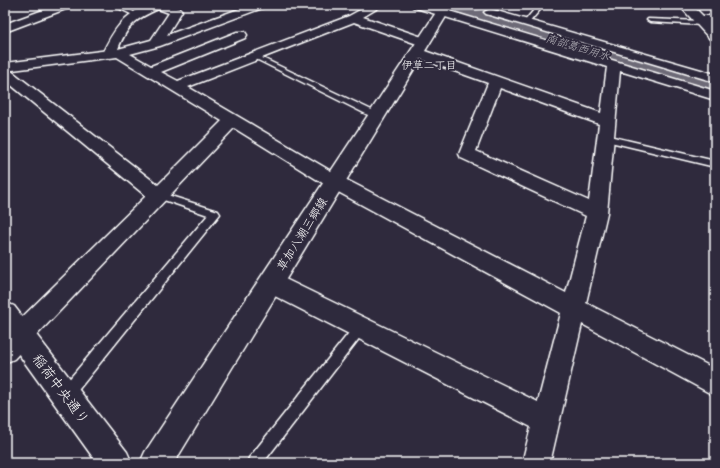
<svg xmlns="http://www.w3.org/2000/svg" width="720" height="468" font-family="Sriracha,'Klee One',sans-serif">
<rect width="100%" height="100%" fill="#2f2a3d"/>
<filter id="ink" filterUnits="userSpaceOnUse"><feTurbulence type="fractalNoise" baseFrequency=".025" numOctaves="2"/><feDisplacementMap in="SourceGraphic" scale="8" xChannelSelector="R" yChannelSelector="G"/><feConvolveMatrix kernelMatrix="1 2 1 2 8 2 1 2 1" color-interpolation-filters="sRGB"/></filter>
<g filter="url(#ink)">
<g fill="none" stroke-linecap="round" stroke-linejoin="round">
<path fill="#6d6a77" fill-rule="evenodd" d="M432,5H461L715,80V95L434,9Z"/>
<g stroke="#fff" stroke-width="3">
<g id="lane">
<path d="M112,5H120L138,14L133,15Z"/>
<path d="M538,5H544L528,24H524V22Z"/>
<path d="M648,19L702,21L705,23L702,25L650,22L647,20Z"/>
<path d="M254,54L380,114L381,116L377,118H374L252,57L251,56Z"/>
<path d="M605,135L715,161V167L602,140V136Z"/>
<path d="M158,192L218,211L220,214L71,399L66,401L61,399L59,394L61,389L208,215L155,197L153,195L155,193Z"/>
<path d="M360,322L364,324L366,328L364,332L263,463H247L249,458L356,324Z"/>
</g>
</g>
<g stroke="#fff" stroke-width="3">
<g id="street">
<path d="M57,5H73L71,7L5,32V24Z"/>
<path d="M147,5C158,5 175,2 182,11L167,35L250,5H267L265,7L160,46L130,54L151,66L237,32H245L247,35L245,38L161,72L178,81L349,16L369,5H383L363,17L428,39L430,42L428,45H420L354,22L188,87L341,177L566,293L586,216L461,158L459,154L488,83L412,56L410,53L412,50H422L601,113L607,67L413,7L411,5H429L715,91V100L620,71L607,213L586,303L715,369V396L582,324L550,463H522L531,427L263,290L260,283L263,276L271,273L279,276L538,402L561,313L329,187L234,128L14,359L5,363V334L146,196L5,80V69L10,70L158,185L222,121L117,57L109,58L102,54C113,31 123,15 147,5ZM158,9L169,13L151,40L118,49C127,26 135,19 158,9ZM500,88L599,124L589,201L476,151Z"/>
<path d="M490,9L715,74V82L486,14L484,12Z"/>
<path d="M699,16H715V24L695,22L693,20Z"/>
</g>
</g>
<g stroke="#fff" stroke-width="3">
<g id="secondary">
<path d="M441,5H453L174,463H140L145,452Z"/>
<path d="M679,5H692L715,28V40L710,39Z"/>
<path d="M109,50L114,51L116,54L114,57L5,71V63Z"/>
<path d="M5,302L14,306L127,452L132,463H97L5,335Z"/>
</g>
</g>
<use href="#lane" fill="#2f2a3d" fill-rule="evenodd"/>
<use href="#street" fill="#2f2a3d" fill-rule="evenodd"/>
<use href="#secondary" fill="#2f2a3d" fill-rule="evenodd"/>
</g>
</g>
<g text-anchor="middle" stroke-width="4" stroke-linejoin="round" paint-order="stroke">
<g font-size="11" font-style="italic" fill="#b6b4bb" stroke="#2f2a3d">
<text transform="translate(578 47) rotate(17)" y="4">南部葛西用水</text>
</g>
<g font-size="11" fill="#fff" stroke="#2f2a3d">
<text x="429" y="69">伊草二丁目</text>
</g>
<g font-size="12" fill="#fff" stroke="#2f2a3d">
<text transform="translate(302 234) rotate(-58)" y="4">草加八潮三郷線</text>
</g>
<g font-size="14" fill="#fff" stroke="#2f2a3d">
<text transform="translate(61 389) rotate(53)" y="5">稲荷中央通り</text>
</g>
</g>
<rect width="720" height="468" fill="none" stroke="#2f2a3d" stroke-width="20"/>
<rect x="10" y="10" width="700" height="448" fill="none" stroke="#fff" stroke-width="1.5" filter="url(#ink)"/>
</svg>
